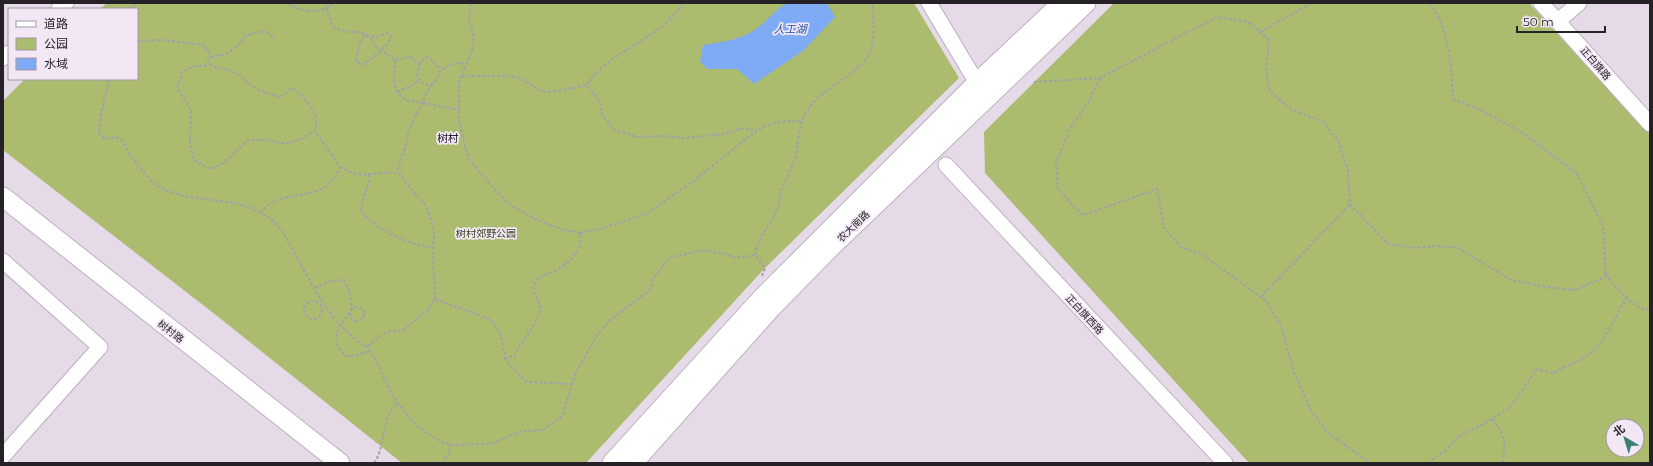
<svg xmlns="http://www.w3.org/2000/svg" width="1653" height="466" font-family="Montserrat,'Noto Sans SC',sans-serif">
<rect width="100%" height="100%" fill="#e6dae9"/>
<g fill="#abbc6f" fill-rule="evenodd">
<path d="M107,3H914L959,78L765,268L586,463H402L212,312L3,150V101L25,79H137V9H100Z"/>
<path d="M1114,3H1529L1650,134V463H1249L985,173L984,132ZM1613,426H1637V450H1613Z"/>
</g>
<path fill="#7faaf4" d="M787,3H827L835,17L803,51L754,84L737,69H707L700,61L703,45C721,42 741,40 756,29C768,21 774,10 787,3Z"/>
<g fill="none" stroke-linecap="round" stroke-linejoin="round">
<g stroke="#baafbd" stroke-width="17">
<g id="minor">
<path d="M929,3L977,83"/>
<path d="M1541,3L1650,124"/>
<path d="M59,9L66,3"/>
<path d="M1558,21L1579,3"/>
<path d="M3,58L9,53"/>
<path d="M946,165L1225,463"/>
<path d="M3,261L100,347L3,456"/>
</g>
</g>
<g stroke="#baafbd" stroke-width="21">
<g id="major">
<path d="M3,197L340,463"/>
<path d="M612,463L762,298L977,83L1062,3"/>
<path d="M633,463L772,307L831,247L1086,3"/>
</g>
</g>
<g stroke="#a69da9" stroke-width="2" stroke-dasharray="3 2" stroke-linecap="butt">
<path d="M288,3C299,12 323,15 333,3"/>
<path d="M684,3C677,12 667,23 657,30C633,48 604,59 587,85L599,101L603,117L615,130L637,137L664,136L684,138L723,134L743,128L756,131"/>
<path d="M1430,3C1450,31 1451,66 1453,99L1479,109L1521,132L1577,174L1603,226L1606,276"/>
<path d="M326,8L333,27L347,32H361L370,37L376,47L395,60L411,57L419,65L417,76L422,83L431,85L407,133V141L397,172"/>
<path d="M130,9L136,3"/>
<path d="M1260,32L1311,3"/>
<path d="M365,35L360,43L356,61L362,65C371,60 388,46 391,37L387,33L379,36L371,37"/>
<path d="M137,41L163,40L204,45L211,57L205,66H195L182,72L177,88L191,110L190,144L194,160L210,169L224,163L248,140H266L285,144L301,139L315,131C321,112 306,100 293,88L280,97C270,94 259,91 251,85C245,81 241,74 234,72C223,67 219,71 208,63"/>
<path d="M211,57L227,54L238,45L246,35L266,31L275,39"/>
<path d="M395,60C396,66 393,71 394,77C395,97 405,103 423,102"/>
<path d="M419,65L423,59L427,57L432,60L440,70"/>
<path d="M462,76C479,77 497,74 514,77C526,79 531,86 541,91C547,94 578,87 587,85"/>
<path d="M1100,78L1086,106L1071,127L1056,162L1058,188L1073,206L1083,215L1157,189L1164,228L1181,247L1203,255L1266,301L1281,326L1294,373L1311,410L1328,433L1370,463"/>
<path d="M109,79C106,95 99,117 99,133L105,139L116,137L123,141L129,154L152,182L165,190L184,196L234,203L251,208L270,218L281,229L316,292L335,320L357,341L367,347L375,358L391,393L400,406L418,427L436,439L450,445L490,444L522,431L543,430L562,416L576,372L598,334L609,321L650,290L652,281L669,258L703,250L725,254L736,258L755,255"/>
<path d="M1034,82L1100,78L1217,17L1248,22L1269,40L1266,71L1270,91L1290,109L1322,121L1338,140L1348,170L1350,204L1388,244L1415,248L1438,246L1458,248L1511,280L1545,287L1576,290L1606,276C1617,288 1633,309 1650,310"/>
<path d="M431,85L438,78L440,71C449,65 456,61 466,64"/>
<path d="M397,92L411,86L419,80"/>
<path d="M423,103L459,110"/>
<path d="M340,167C345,169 351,173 357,174C372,176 387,170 401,174L407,184L426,206L431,219L434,231L433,268L435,286V299L428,310L403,330L388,332L380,336L367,347"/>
<path d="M369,174C370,188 361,198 361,212C382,232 405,244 434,248"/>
<path d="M260,213C264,209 269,204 274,201C299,192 329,198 340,167L315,131"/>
<path d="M580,233L603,228L648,213L696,179L756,131C771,122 785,121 802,121"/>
<path d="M762,276L765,268L755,255C757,237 771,226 777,209C780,203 780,195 782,189C786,178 792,168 795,158C799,142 798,125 807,111C823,84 866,75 872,45C875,33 873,18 873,6L871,3"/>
<path d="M315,288L330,281L344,280L350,292L352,309C340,326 327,338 346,356H354L369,351"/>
<path d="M1261,297L1350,204"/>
<path d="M435,299L489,319C501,329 503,343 505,358L514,356C522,340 534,328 541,310L533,287C539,273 545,277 556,270C572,261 582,252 580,233L564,230L535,219L512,206L496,191L468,158L459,121V82L473,48L474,37L469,19L471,3"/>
<circle cx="313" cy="310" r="9"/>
<circle cx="357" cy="314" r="7"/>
<path d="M505,358L510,366L527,382L572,384"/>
<path d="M1492,419C1505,434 1507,444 1502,463"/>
<path d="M374,463C387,445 380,417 398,403"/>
<path d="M443,463L448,454L450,445"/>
<path d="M1428,463L1447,449L1458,437L1487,422L1510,407L1537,369L1553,373C1564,367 1583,360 1592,352C1607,338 1616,315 1627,297"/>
</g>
<use href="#minor" stroke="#fff" stroke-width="15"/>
<use href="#major" stroke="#fff" stroke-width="19"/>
</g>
<g text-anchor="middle" stroke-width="3.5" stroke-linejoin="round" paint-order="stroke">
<g font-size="10" fill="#262127" stroke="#f3e7f6">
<text transform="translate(1596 63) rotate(49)" y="4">正白旗路</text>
<text transform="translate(853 226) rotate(-44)" y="4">农大南路</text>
<text transform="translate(1085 314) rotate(47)" y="4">正白旗西路</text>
<text transform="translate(171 331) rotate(38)" y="4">树村路</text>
</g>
<g font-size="10" fill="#38401a" stroke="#f3e7f6">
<text x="486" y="237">树村郊野公园</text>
</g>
<g font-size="11" font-style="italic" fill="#1f50a5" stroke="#f3e7f6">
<text x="790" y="33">人工湖</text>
</g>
<g font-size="11" fill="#262127" stroke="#f3e7f6">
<text x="448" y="142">树村</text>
</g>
</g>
<rect width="1653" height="466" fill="none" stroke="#262127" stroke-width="8"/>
<rect x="8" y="8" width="130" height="72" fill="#f3e7f6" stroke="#a198a3"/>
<rect x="16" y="21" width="20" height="6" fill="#ffffff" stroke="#a198a3"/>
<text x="44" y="28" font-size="12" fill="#262127">道路</text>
<rect x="16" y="38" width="20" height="12" fill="#abbc6f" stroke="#a198a3"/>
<text x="44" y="48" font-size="12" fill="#262127">公园</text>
<rect x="16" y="58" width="20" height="12" fill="#7faaf4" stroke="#a198a3"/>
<text x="44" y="68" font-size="12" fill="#262127">水域</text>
<g transform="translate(1625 438) rotate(322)"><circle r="19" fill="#f3e7f6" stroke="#a198a3"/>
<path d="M0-3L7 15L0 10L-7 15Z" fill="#3c8073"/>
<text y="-6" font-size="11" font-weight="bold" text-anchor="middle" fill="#262127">北</text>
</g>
<path d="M1517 26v6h88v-6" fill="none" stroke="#262127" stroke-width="2"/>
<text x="1523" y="26" font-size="12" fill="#262127" stroke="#f3e7f6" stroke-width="3" paint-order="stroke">50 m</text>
</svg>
